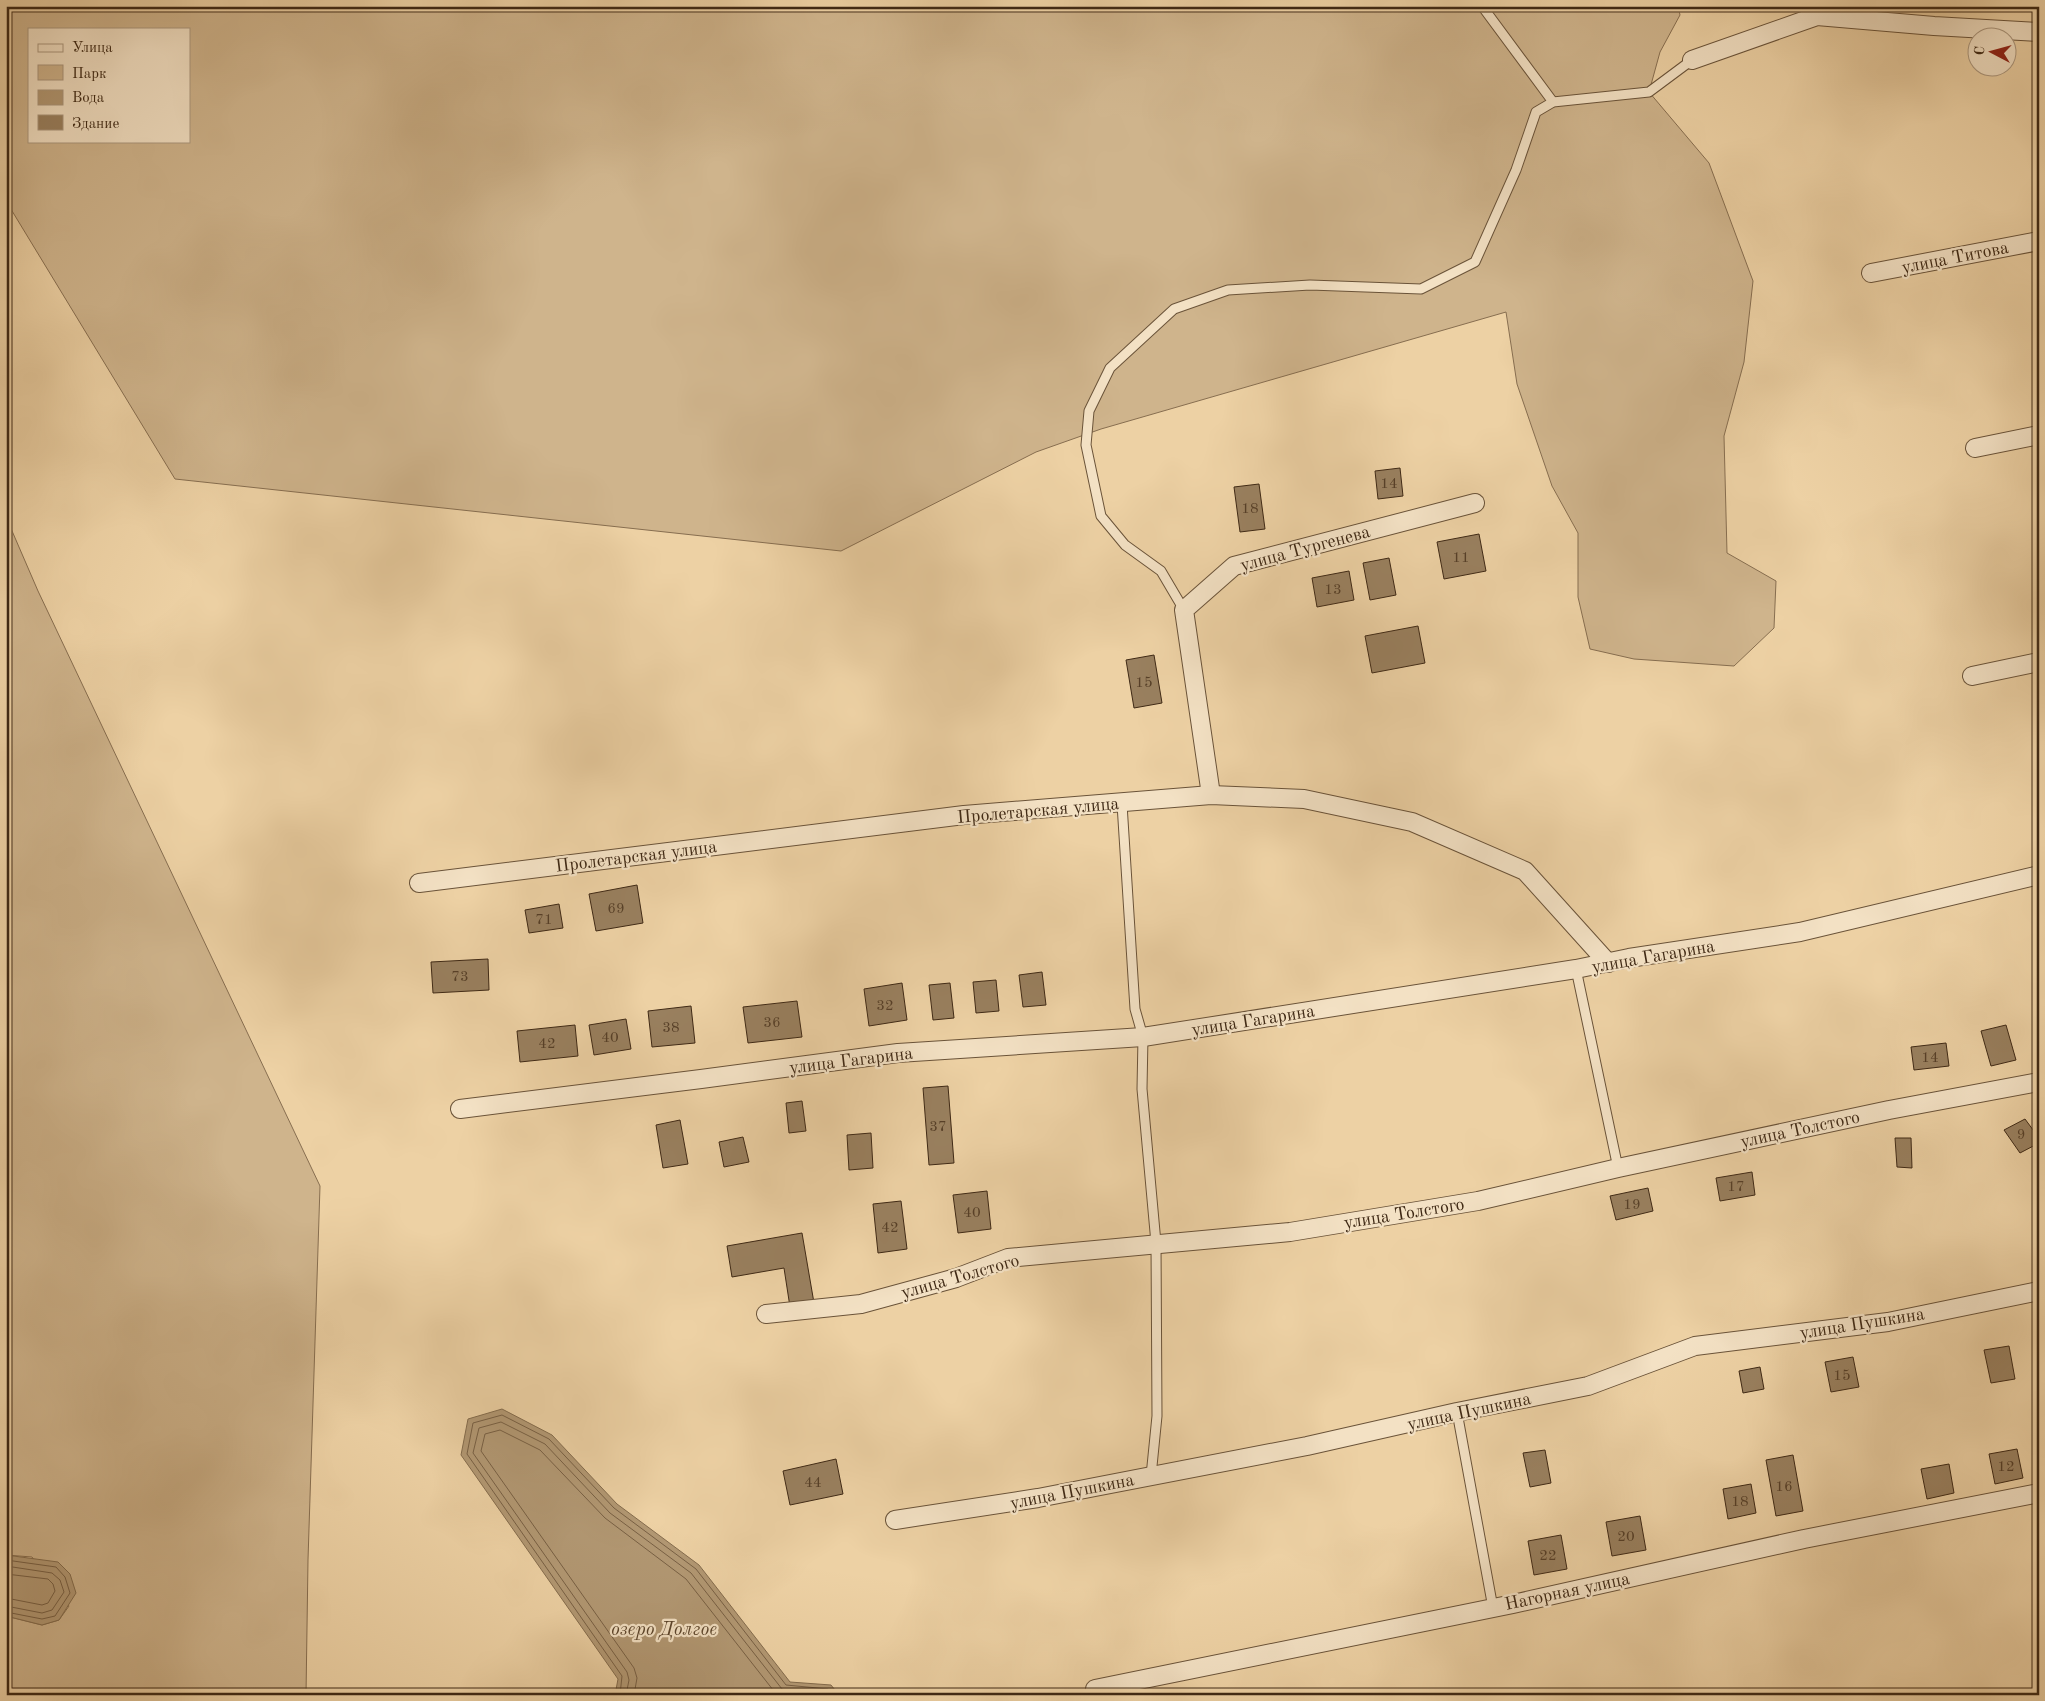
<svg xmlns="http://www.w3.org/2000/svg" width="2045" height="1701" font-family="'Old Standard TT',serif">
<rect width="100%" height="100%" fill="#edd1a4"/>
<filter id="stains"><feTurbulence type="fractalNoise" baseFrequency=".004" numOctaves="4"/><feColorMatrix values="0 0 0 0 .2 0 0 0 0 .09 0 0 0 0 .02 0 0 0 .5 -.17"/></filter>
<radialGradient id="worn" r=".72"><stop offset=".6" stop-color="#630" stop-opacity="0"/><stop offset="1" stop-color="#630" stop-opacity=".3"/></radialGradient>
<g fill="#cfb48c" stroke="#876e50" fill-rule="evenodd">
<path d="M6,6H1678L1680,15L1660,52L1649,92L1709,163L1753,281L1744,362L1724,436L1727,553L1776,581L1774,628L1734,666L1634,659L1590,649L1578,597V533L1552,486L1517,384L1506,312L1101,429L1036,452L841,551L175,479L6,201ZM29,29H189V141H29Z"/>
<path d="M6,517L38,591L320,1186L308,1560L306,1695H6V1616L42,1625L59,1620L69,1606L32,1557L6,1555Z"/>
</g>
<g fill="#b29873" stroke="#846c4d">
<path d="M502,1409L552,1435L617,1504L699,1565L790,1682L831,1685L839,1695H615L618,1679L461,1455L468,1419Z"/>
<path d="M6,1555L58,1562L70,1574L76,1593L59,1620L42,1625L6,1616Z"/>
</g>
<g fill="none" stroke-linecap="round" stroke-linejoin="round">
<g stroke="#786044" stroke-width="1">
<path d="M6,1560L56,1567L65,1577L70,1593L55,1616L42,1619L6,1612"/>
<path d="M6,1566L52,1573L60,1580L64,1592L52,1610L42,1613L6,1606"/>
<path d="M6,1574L48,1579L53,1584L55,1591L48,1603L42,1605L6,1598"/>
<path d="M620,1695L622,1676L467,1454L473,1423L502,1415L549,1439L614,1508L696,1569L786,1685L828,1689L833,1695"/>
<path d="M626,1695L629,1680L627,1672L473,1453L479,1428L501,1422L545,1444L610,1513L691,1573L782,1689L789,1693L815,1695"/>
<path d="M634,1695L637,1678L634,1668L481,1451L485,1434L500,1430L540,1450L605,1518L686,1579L777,1695"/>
</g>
</g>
<g fill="#99805f" stroke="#3f2915">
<path d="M1400,468L1403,496L1378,499L1375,471Z"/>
<path d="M1259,484L1265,529L1240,532L1234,487Z"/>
<path d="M1479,534L1486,571L1444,579L1437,542Z"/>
<path d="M1389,558L1396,595L1370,600L1363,563Z"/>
<path d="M1349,571L1354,600L1317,607L1312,578Z"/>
<path d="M1418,626L1425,663L1372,673L1365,636Z"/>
<path d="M1154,655L1162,703L1134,708L1126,660Z"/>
<path d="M637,885L643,923L596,931L589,894Z"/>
<path d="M559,904L563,928L529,933L525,910Z"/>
<path d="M488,959L489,990L433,993L431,962Z"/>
<path d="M1042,972L1046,1005L1023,1007L1019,975Z"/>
<path d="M996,980L999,1011L976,1013L973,982Z"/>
<path d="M902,983L907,1020L869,1026L864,989Z"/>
<path d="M950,983L954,1018L933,1020L929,985Z"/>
<path d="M797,1001L802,1037L748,1043L743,1007Z"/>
<path d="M691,1006L695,1043L652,1047L648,1011Z"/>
<path d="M626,1019L631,1049L594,1055L589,1025Z"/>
<path d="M575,1025L578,1056L520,1062L517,1031Z"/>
<path d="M2006,1025L2016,1060L1991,1066L1981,1031Z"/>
<path d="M1946,1043L1949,1066L1914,1070L1911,1047Z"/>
<path d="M948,1086L954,1163L929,1165L923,1088Z"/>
<path d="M802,1101L806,1131L789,1133L786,1103Z"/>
<path d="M2025,1119L2039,1138V1143L2020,1153L2004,1130Z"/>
<path d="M680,1120L688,1164L663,1168L656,1125Z"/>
<path d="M871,1133L873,1168L849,1170L847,1135Z"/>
<path d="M743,1137L749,1162L724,1167L719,1142Z"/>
<path d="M1895,1138H1911L1912,1168L1897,1167Z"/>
<path d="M1752,1172L1755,1195L1720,1201L1716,1178Z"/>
<path d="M1648,1188L1653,1211L1616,1220L1610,1196Z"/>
<path d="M987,1191L991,1229L958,1233L953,1195Z"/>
<path d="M901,1201L907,1249L878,1253L873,1204Z"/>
<path d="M802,1233L814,1303L790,1307L784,1268L732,1277L727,1246Z"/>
<path d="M2009,1346L2015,1379L1991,1383L1984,1350Z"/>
<path d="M1853,1357L1859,1387L1831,1392L1825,1362Z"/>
<path d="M1760,1367L1764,1389L1743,1393L1739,1371Z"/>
<path d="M2017,1449L2023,1478L1995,1484L1989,1454Z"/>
<path d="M1545,1450L1551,1483L1530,1487L1523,1453Z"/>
<path d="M1793,1455L1803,1511L1776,1516L1766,1460Z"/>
<path d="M836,1459L843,1494L790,1505L783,1471Z"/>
<path d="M1949,1464L1954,1493L1927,1499L1921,1469Z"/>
<path d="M1751,1484L1756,1513L1728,1519L1723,1489Z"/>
<path d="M1640,1516L1646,1550L1612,1556L1606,1522Z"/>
<path d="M1561,1535L1567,1569L1534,1575L1528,1541Z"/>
</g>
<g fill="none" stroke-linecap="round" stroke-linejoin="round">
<g stroke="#6a5339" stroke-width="11">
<g id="lane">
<path d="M1482,6L1553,102"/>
<path d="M1184,610L1161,571L1125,545L1101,516L1086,445L1089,411L1110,368L1174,309L1228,290L1310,285L1421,289L1475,262L1516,170L1536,112L1553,102L1649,92L1692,60"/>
<path d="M1122,804L1135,1009L1143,1037L1142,1089L1156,1243L1157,1416L1151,1476"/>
<path d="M1576,969L1618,1168"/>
<path d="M1457,1412L1493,1608"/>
</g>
</g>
<g stroke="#6a5339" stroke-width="20">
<g id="street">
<path d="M1692,60L1817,16L1934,26L2039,32"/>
<path d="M1871,273L2039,241"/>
<path d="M1975,448L2039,435"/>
<path d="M1972,676L2039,662"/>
<path d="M1211,795L1184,610L1234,566L1475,503"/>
<path d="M419,883L964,815L1211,795L1304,799L1412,822L1525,871L1608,963"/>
<path d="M460,1109L701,1079L898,1053L1143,1037L1576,969L1629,958L1800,932L2039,875"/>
<path d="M766,1314L861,1304L956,1278L1008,1258L1290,1232L1478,1201L1618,1168L1889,1110L2039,1082"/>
<path d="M895,1520L1038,1498L1307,1446L1457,1412L1588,1386L1695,1346L1888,1322L2039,1291"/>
<path d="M1095,1689L1513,1604L1804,1539L2039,1493"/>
</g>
</g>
<use href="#lane" stroke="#f3e1c4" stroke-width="9"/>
<use href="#street" stroke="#f3e1c4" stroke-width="18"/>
</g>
<g text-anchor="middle" stroke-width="4.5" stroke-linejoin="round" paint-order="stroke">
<g font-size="15" fill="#563f28">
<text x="1389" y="488">14</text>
<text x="1250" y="513">18</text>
<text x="1461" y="562">11</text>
<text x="1333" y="594">13</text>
<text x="1144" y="687">15</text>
<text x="616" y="913">69</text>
<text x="544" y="924">71</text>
<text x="460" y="981">73</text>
<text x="885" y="1010">32</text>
<text x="772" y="1027">36</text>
<text x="671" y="1032">38</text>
<text x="610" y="1042">40</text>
<text x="547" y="1048">42</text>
<text x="1930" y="1062">14</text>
<text x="938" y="1131">37</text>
<text x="2021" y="1139">9</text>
<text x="1736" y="1191">17</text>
<text x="1632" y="1209">19</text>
<text x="972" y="1217">40</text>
<text x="890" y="1232">42</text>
<text x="1842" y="1380">15</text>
<text x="2006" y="1471">12</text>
<text x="813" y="1487">44</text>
<text x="1784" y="1491">16</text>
<text x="1740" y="1506">18</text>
<text x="1626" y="1541">20</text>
<text x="1548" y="1560">22</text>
</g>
<g font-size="18" fill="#3f2915" stroke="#f3e1c4">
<text transform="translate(1955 257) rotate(-11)" y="6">улица Титова</text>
<text transform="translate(1305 548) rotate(-15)" y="6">улица Тургенева</text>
<text transform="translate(1038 810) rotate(-5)" y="6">Пролетарская улица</text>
<text transform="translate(636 856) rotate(-7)" y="6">Пролетарская улица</text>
<text transform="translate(1653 956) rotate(-10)" y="6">улица Гагарина</text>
<text transform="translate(1253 1020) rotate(-9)" y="6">улица Гагарина</text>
<text transform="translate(851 1060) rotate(-7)" y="6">улица Гагарина</text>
<text transform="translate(1800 1129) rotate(-12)" y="6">улица Толстого</text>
<text transform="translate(1404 1213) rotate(-9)" y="6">улица Толстого</text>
<text transform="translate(960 1276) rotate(-16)" y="6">улица Толстого</text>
<text transform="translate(1862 1323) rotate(-9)" y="6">улица Пушкина</text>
<text transform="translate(1469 1411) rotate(-12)" y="6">улица Пушкина</text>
<text transform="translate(1072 1491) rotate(-11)" y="6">улица Пушкина</text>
<text transform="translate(1567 1591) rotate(-12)" y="6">Нагорная улица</text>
</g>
<g font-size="19" font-style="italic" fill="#5c452c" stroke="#f3e1c4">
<text x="664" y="1635">озеро Долгое</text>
</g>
</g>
<rect width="2045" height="1701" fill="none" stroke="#edd1a4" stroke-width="25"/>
<rect x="8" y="8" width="2030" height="1686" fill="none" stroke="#3f2915" stroke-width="2.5"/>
<rect x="12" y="12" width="2020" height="1676" fill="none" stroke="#3f2915"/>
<rect x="28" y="28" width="162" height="115" fill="#f3e1c4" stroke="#ab977e"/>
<rect x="38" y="44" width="25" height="8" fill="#f3e1c4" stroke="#ab977e"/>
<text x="72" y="52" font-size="15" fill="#3f2915">Улица</text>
<rect x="38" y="65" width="25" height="15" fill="#cfb48c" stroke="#ab977e"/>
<text x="72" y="78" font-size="15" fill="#3f2915">Парк</text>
<rect x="38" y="90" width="25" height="15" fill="#b29873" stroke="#ab977e"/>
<text x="72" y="102" font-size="15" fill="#3f2915">Вода</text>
<rect x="38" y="115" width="25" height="15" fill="#99805f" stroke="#ab977e"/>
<text x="72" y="128" font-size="15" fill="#3f2915">Здание</text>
<g transform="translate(1992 52) rotate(276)"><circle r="24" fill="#f3e1c4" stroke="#ab977e"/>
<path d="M0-4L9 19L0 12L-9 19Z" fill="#8f2418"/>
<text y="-8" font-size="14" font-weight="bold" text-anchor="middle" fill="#3f2915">С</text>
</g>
<rect width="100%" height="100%" filter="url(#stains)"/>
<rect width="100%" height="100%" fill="url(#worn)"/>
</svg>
